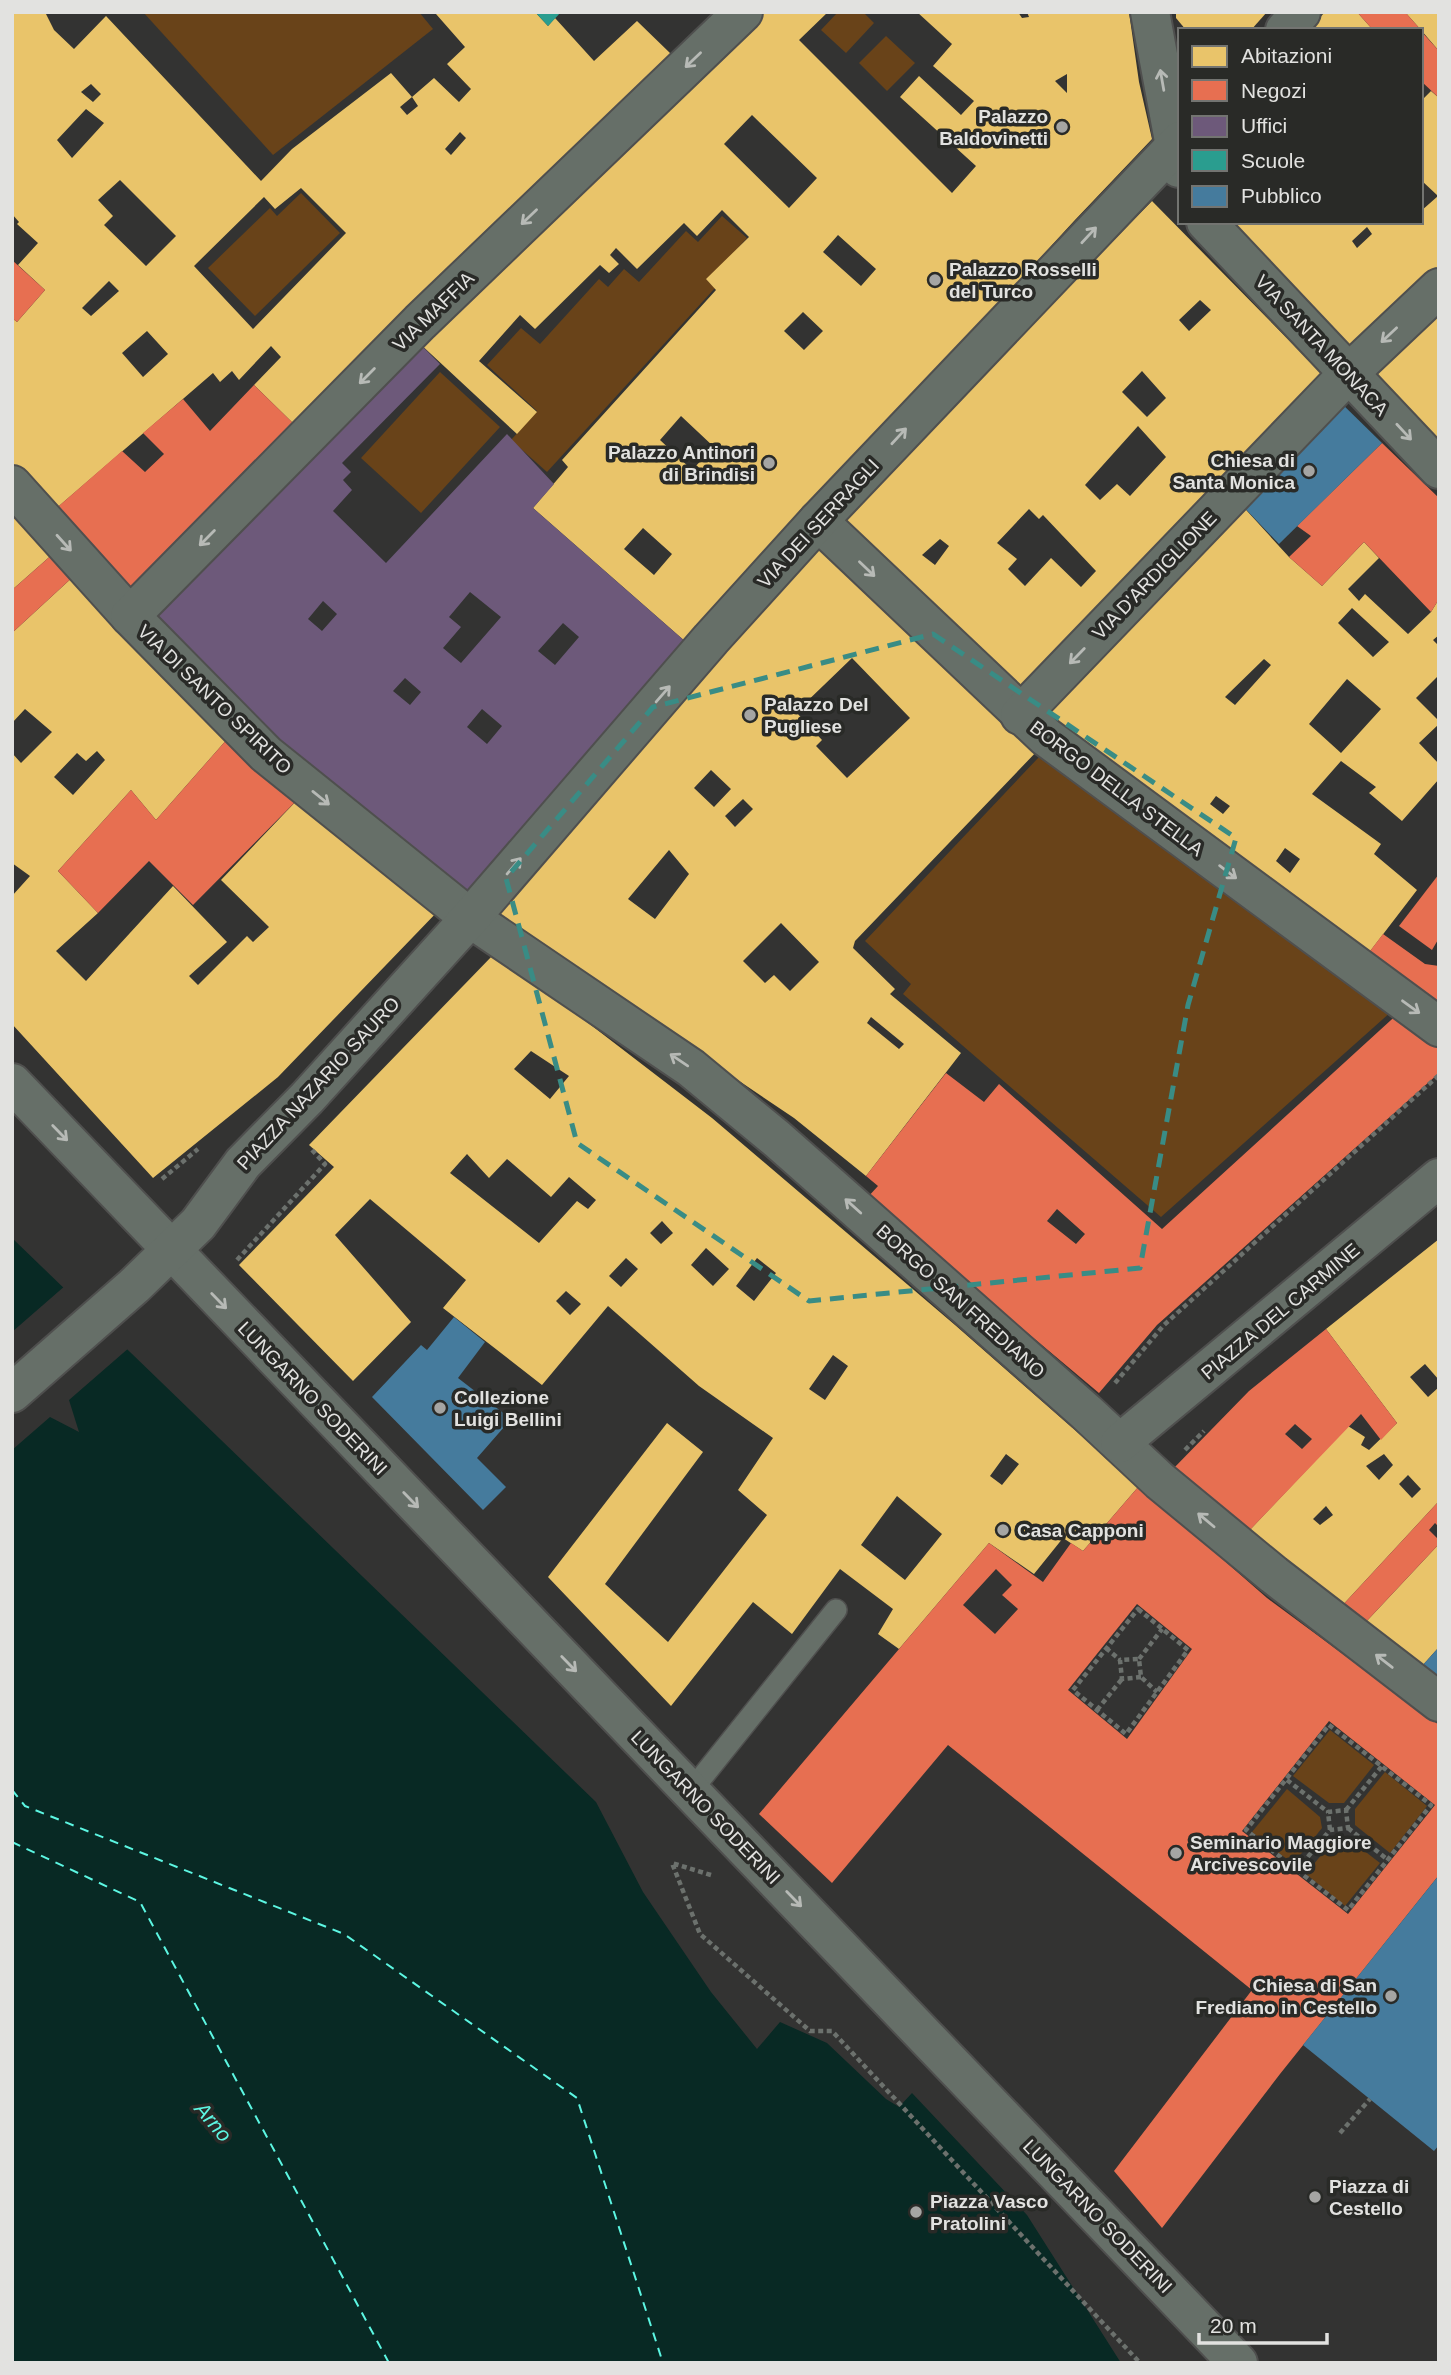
<svg xmlns="http://www.w3.org/2000/svg" width="1451" height="2375" font-family="Helvetica,sans-serif">
<rect width="100%" height="100%" fill="#333332"/>
<g fill="#694319">
<path d="M143,12H419L433,29L273,155Z"/>
<path d="M838,12H863L874,23L846,53L821,30Z"/>
<path d="M886,36L915,63L887,91L859,63Z"/>
<path d="M301,193L340,233L255,316L208,268L270,208L277,216Z"/>
<path d="M722,216L747,238L708,281L715,288L547,472L511,440L537,411L487,365L521,328L540,344L599,279L608,287L624,269L639,282L686,231L698,242Z"/>
<path d="M440,372L500,427L421,513L361,458Z"/>
<path d="M1039,757L1392,1011L1161,1217L903,994L911,984L865,941Z"/>
<path d="M1330,1730L1374,1765L1344,1803H1329L1293,1776Z"/>
<path d="M1385,1772L1427,1806L1390,1853L1355,1825V1809Z"/>
<path d="M1287,1789L1320,1817L1322,1828L1293,1864L1252,1832Z"/>
<path d="M1345,1836L1380,1863L1345,1906L1306,1874L1334,1839Z"/>
</g>
<path fill="#082924" d="M12,1238L596,1802L643,1892L711,1992L757,2049L780,2022L827,2043L886,2099L899,2107L912,2093L1027,2215L1121,2363H12Z"/>
<path fill="#333332" d="M66,1285L130,1347L69,1400L79,1432L50,1417L12,1450V1332Z"/>
<g fill="#e9c46a" fill-rule="evenodd">
<path d="M12,12H45L54,30L74,49L106,16L261,181L292,149L391,73L412,97L400,107L407,115L418,106L412,97L434,78L459,102L471,89L447,64L465,47L436,14L438,12H535L548,26L555,18L594,61L637,21L671,54L543,181L299,429L254,385L281,357L271,346L239,380L232,371L220,382L213,373L52,512L12,470V318L17,322L45,290L18,265L38,243L17,224L19,222L12,214ZM91,84L101,94L93,102L81,92ZM86,109L104,123L72,158L57,140ZM460,132L466,138L451,155L445,149ZM120,180L176,236L146,266L104,225L113,216L98,200ZM301,188L346,233L253,329L194,266L264,197L275,209ZM109,281L119,291L91,316L82,308ZM147,331L168,354L143,377L122,353Z"/>
<path d="M762,12H828L799,40L952,193L976,166L900,97L919,76L961,115L974,101L933,66L952,44L917,12H1018L1022,18L1029,17L1027,12H1129L1139,82L1152,139L1074,221L687,643L533,508L568,467L562,460L716,290L706,279L749,237L722,210L697,236L684,223L637,269L616,248L610,255L619,264L609,273L600,265L535,329L520,315L479,361L537,412L517,434L417,341ZM1067,74V93L1055,81ZM752,115L817,178L789,208L724,144ZM838,235L876,269L861,286L823,252ZM803,312L823,331L804,350L784,331ZM681,416L714,447L692,470L660,440ZM643,528L672,554L654,575L624,549Z"/>
<path d="M1176,12H1267L1251,30H1186L1176,18Z"/>
<path d="M1325,12H1357L1373,30H1308Z"/>
<path d="M1405,12H1439V51L1421,30Z"/>
<path d="M1431,91L1439,98V269L1353,353L1227,222H1421V211L1438,196L1421,180V101ZM1367,227L1372,234L1357,248L1352,241Z"/>
<path d="M1152,201L1328,380L1018,701L838,529L949,409ZM1200,300L1211,310L1189,331L1179,320ZM1142,371L1166,398L1147,417L1122,392ZM1138,426L1166,457L1130,496L1117,484L1100,500L1085,485ZM1029,509L1039,519L1043,515L1096,571L1081,587L1051,558L1025,586L1008,569L1017,559L997,543ZM940,539L949,546L935,565L922,555Z"/>
<path d="M1439,297V449L1366,366Z"/>
<path d="M1237,500L1289,557L1322,586L1364,542L1379,558L1348,589L1359,601L1365,594L1408,634L1431,612L1439,599V635L1433,640L1439,646V675L1416,698L1439,721V724L1419,743L1439,764V779L1402,821L1369,793L1376,787L1341,761L1312,794L1381,844L1374,854L1417,890L1361,963L1029,714ZM1352,608L1389,642L1373,657L1338,623ZM1264,659L1271,665L1235,705L1225,697ZM1347,679L1381,709L1341,753L1309,724ZM1216,796L1230,806L1223,814L1210,804ZM1285,848L1300,859L1290,873L1276,861Z"/>
<path d="M12,502L55,552L12,590Z"/>
<path d="M822,539L1039,749L855,941L853,948L895,989L890,994L961,1053L866,1176L794,1118L603,989L492,908ZM852,658L910,718L847,778L816,746L822,740L796,712ZM711,770L731,789L714,807L694,788ZM743,799L753,809L735,827L725,816ZM669,850L689,874L655,919L628,899ZM781,923L819,962L790,991L774,975L765,983L743,961ZM871,1017L904,1044L899,1049L867,1023Z"/>
<path d="M75,575L229,737L156,820L131,790L58,871L98,913L56,951L86,981L173,886L227,942L189,976L198,985L247,936L253,942L269,927L221,880L301,796L440,909L278,1077L153,1178L12,1024V896L30,876L12,863V753L21,763L52,732L25,709L12,723V633ZM97,751L105,760L73,795L54,777L77,753L86,761Z"/>
<path d="M494,954L570,1009L712,1118L955,1325L1139,1486L1083,1551L1063,1538L1034,1574L989,1543L899,1649L878,1634L893,1609L840,1569L792,1634L753,1602L671,1706L548,1577L667,1423L703,1452L605,1584L668,1642L767,1515L738,1490L773,1438L699,1386L608,1306L542,1385L443,1308L466,1280L370,1199L335,1235L411,1322L353,1381L239,1265L334,1167L309,1145ZM531,1051L569,1076L550,1099L514,1069ZM467,1154L489,1178L507,1159L551,1197L569,1177L596,1200L588,1209L577,1201L539,1243L450,1173ZM662,1221L673,1233L661,1244L650,1233ZM706,1248L729,1269L713,1286L691,1265ZM626,1258L638,1269L621,1287L609,1276ZM757,1258L776,1273L754,1301L736,1286ZM566,1291L581,1304L570,1315L556,1301ZM833,1355L848,1366L825,1400L809,1389ZM1006,1454L1019,1464L1002,1485L990,1476ZM897,1496L942,1534L905,1580L861,1545Z"/>
<path d="M1439,1239V1380L1425,1364L1410,1377L1428,1397L1439,1387V1501L1340,1608L1247,1533L1348,1426L1365,1437L1361,1445L1369,1450L1397,1423L1326,1329ZM1384,1454L1393,1465L1379,1480L1366,1466ZM1408,1475L1421,1489L1412,1498L1399,1484ZM1326,1506L1333,1515L1320,1525L1313,1519Z"/>
<path d="M1439,1544V1647L1422,1666L1364,1624Z"/>
</g>
<g fill="#e76f51" fill-rule="evenodd">
<path d="M1357,12H1405L1421,30H1373Z"/>
<path d="M1421,31L1439,51V98L1421,81Z"/>
<path d="M12,260L45,290L17,322L12,318Z"/>
<path d="M254,385L299,429L133,599L52,512L122,451L145,472L164,454L143,433L183,399L210,431Z"/>
<path d="M1382,443L1439,498V599L1431,612L1364,542L1322,586L1289,557L1311,536L1297,526Z"/>
<path d="M55,552L75,575L12,633V590Z"/>
<path d="M229,737L301,796L193,905L149,861L98,913L58,871L131,790L156,820Z"/>
<path d="M1439,874V938L1432,950L1399,926Z"/>
<path d="M1383,934L1425,964L1439,966V1022L1361,963Z"/>
<path d="M1402,1010L1439,1040V1073L1157,1325L1099,1393L867,1198L878,1186L866,1176L946,1073L984,1102L999,1084L1162,1229ZM1057,1209L1085,1234L1076,1244L1047,1221Z"/>
<path d="M1326,1329L1397,1423L1381,1440L1361,1414L1247,1533L1172,1470L1249,1391ZM1295,1424L1312,1439L1302,1449L1285,1434Z"/>
<path d="M1139,1486L1267,1598L1439,1725V1875L1280,2074L1162,2228L1114,2171L1252,1990L948,1745L832,1883L759,1814L989,1543L1043,1582L1071,1543L1083,1551ZM996,1569L1012,1585L1002,1595L1018,1609L995,1634L963,1605ZM1137,1604L1192,1649L1127,1739L1068,1690ZM1329,1721L1435,1805L1348,1914L1242,1831Z"/>
<path d="M1439,1501V1527L1435,1523L1429,1530L1439,1540V1544L1364,1624L1340,1608Z"/>
</g>
<path fill="#6d597a" fill-rule="evenodd" d="M417,341L440,364L342,463L351,472L343,480L352,490L333,511L386,563L507,434L554,484L533,508L687,643L468,902L262,738L143,610ZM470,592L501,617L461,663L443,648L461,627L449,617ZM323,601L337,614L322,631L308,619ZM563,623L579,637L555,665L538,651ZM405,678L421,692L410,705L393,691ZM482,709L502,726L487,744L467,727Z"/>
<path fill="#2a9d8f" d="M535,12H561L548,26Z"/>
<g fill="#457b9d">
<path d="M1337,399L1382,443L1279,544L1237,500Z"/>
<path d="M454,1317L485,1342L458,1378L511,1419L477,1458L506,1487L483,1510L372,1397L421,1345L427,1350Z"/>
<path d="M1439,1647V1678L1422,1666Z"/>
<path d="M1439,1875V2145L1434,2151L1303,2045Z"/>
</g>
<g fill="none" stroke-linecap="round" stroke-linejoin="round">
<g stroke="#5cf6e2" stroke-width="2" stroke-dasharray="9 7" stroke-linecap="butt">
<path d="M12,1790L25,1806L344,1934L577,2098L663,2363"/>
<path d="M12,1842L140,1902L389,2363"/>
</g>
<g stroke="#4f4f4e" stroke-width="24">
<path id="lane" d="M691,1791L836,1610"/>
</g>
<g stroke="#4f4f4e" stroke-width="42">
<g id="street">
<path d="M1150,12L1179,168"/>
<path d="M1285,30L1301,12"/>
<path d="M1206,222L1439,469"/>
<path d="M12,485L130,616L266,754L470,918L691,1068L777,1139L1086,1412L1160,1481L1274,1575L1439,1702"/>
<path d="M818,521L1046,737L1439,1027"/>
<path d="M130,616L420,322L743,12"/>
<path d="M1020,715L1349,373L1439,288"/>
<path d="M12,1083L1238,2363"/>
<path d="M12,1393L134,1286L198,1224L243,1163L307,1098L470,918L711,639L818,521L1180,141"/>
<path d="M1120,1443L1439,1178"/>
</g>
</g>
<g stroke="#6c716d" stroke-width="4.5" stroke-dasharray="5 3.5" stroke-linecap="butt">
<path d="M162,1179L198,1149"/>
<path d="M237,1260L325,1164L312,1150"/>
<path d="M1115,1383L1164,1325L1439,1075"/>
<path d="M1185,1450L1204,1431"/>
<path d="M1138,1609L1188,1650L1126,1734L1073,1690Z"/>
<path d="M1106,1648L1120,1660"/>
<path d="M1139,1659L1162,1629"/>
<path d="M1141,1677L1122,1679L1120,1660L1139,1659L1141,1677L1157,1692"/>
<path d="M1097,1710L1122,1679"/>
<path d="M1329,1725L1431,1805L1348,1910L1246,1830Z"/>
<path d="M1287,1780L1328,1812"/>
<path d="M1346,1810L1382,1766"/>
<path d="M1348,1828L1388,1860"/>
<path d="M1297,1870L1330,1830L1348,1828L1346,1810L1328,1812L1330,1830"/>
<path d="M711,1875L672,1863L700,1934L810,2031H832L1140,2363"/>
<path d="M1340,2133L1370,2099"/>
</g>
<use href="#lane" stroke="#666f68" stroke-width="21"/>
<use href="#street" stroke="#666f68" stroke-width="38"/>
</g>
<defs><path id="oneway-shaft" d="M-6 0H5M1.5-3L5.5 0L1.5 3" fill="none" stroke-width="1.6" stroke-linecap="round" stroke-linejoin="round" transform="scale(1.75)"/></defs>
<g stroke="#b7bab6">
<use href="#oneway-shaft" transform="translate(693 60) rotate(136)"/>
<use href="#oneway-shaft" transform="translate(1162 80) rotate(-100)"/>
<use href="#oneway-shaft" transform="translate(529 217) rotate(136)"/>
<use href="#oneway-shaft" transform="translate(1089 235) rotate(-47)"/>
<use href="#oneway-shaft" transform="translate(1389 335) rotate(137)"/>
<use href="#oneway-shaft" transform="translate(367 376) rotate(135)"/>
<use href="#oneway-shaft" transform="translate(1404 432) rotate(47)"/>
<use href="#oneway-shaft" transform="translate(899 436) rotate(-47)"/>
<use href="#oneway-shaft" transform="translate(207 538) rotate(135)"/>
<use href="#oneway-shaft" transform="translate(64 543) rotate(48)"/>
<use href="#oneway-shaft" transform="translate(867 569) rotate(44)"/>
<use href="#oneway-shaft" transform="translate(1077 656) rotate(134)"/>
<use href="#oneway-shaft" transform="translate(663 694) rotate(-49)"/>
<use href="#oneway-shaft" transform="translate(321 798) rotate(39)"/>
<use href="#oneway-shaft" transform="translate(514 866) rotate(-49)"/>
<use href="#oneway-shaft" transform="translate(1228 872) rotate(37)"/>
<use href="#oneway-shaft" transform="translate(1411 1007) rotate(36)"/>
<use href="#oneway-shaft" transform="translate(679 1060) rotate(-146)"/>
<use href="#oneway-shaft" transform="translate(60 1133) rotate(46)"/>
<use href="#oneway-shaft" transform="translate(853 1206) rotate(-138)"/>
<use href="#oneway-shaft" transform="translate(219 1301) rotate(46)"/>
<use href="#oneway-shaft" transform="translate(411 1500) rotate(46)"/>
<use href="#oneway-shaft" transform="translate(1206 1520) rotate(-140)"/>
<use href="#oneway-shaft" transform="translate(1384 1661) rotate(-142)"/>
<use href="#oneway-shaft" transform="translate(569 1664) rotate(46)"/>
<use href="#oneway-shaft" transform="translate(794 1899) rotate(46)"/>
</g>
<path fill="none" stroke="#398c85" stroke-width="5" stroke-dasharray="14 9" stroke-linejoin="round" d="M933,634L1236,838L1188,1005L1140,1268L809,1301L577,1143L506,878L653,707Z"/>
<g fill="#a5a5a3" stroke="#292a27" stroke-width="2.5">
<circle cx="1062" cy="127" r="7"/>
<circle cx="935" cy="280" r="7"/>
<circle cx="769" cy="463" r="7"/>
<circle cx="1309" cy="471" r="7"/>
<circle cx="750" cy="715" r="7"/>
<circle cx="440" cy="1408" r="7"/>
<circle cx="1003" cy="1530" r="7"/>
<circle cx="1176" cy="1853" r="7"/>
<circle cx="1391" cy="1996" r="7"/>
<circle cx="1315" cy="2197" r="7"/>
<circle cx="916" cy="2212" r="7"/>
</g>
<g text-anchor="middle" stroke-width="7" stroke-linejoin="round" paint-order="stroke">
<g font-size="19" font-weight="bold" fill="#e2e2e0" stroke="#292a27" text-anchor="start">
<text x="1048" y="123" text-anchor="end">Palazzo<tspan x="1048" dy="22">Baldovinetti</tspan></text>
<text x="949" y="276">Palazzo Rosselli<tspan x="949" dy="22">del Turco</tspan></text>
<text x="755" y="459" text-anchor="end">Palazzo Antinori<tspan x="755" dy="22">di Brindisi</tspan></text>
<text x="1295" y="467" text-anchor="end">Chiesa di<tspan x="1295" dy="22">Santa Monica</tspan></text>
<text x="764" y="711">Palazzo Del<tspan x="764" dy="22">Pugliese</tspan></text>
<text x="454" y="1404">Collezione<tspan x="454" dy="22">Luigi Bellini</tspan></text>
<text x="1017" y="1537">Casa Capponi</text>
<text x="1190" y="1849">Seminario Maggiore<tspan x="1190" dy="22">Arcivescovile</tspan></text>
<text x="1377" y="1992" text-anchor="end">Chiesa di San<tspan x="1377" dy="22">Frediano in Cestello</tspan></text>
<text x="1329" y="2193">Piazza di<tspan x="1329" dy="22">Cestello</tspan></text>
<text x="930" y="2208">Piazza Vasco<tspan x="930" dy="22">Pratolini</tspan></text>
</g>
<g font-size="19" fill="#e2e2e0" stroke="#292a27">
<text transform="translate(433 311) rotate(-44)" y="7">VIA MAFFIA</text>
<text transform="translate(1322 345) rotate(47)" y="7">VIA SANTA MONACA</text>
<text transform="translate(818 523) rotate(-47)" y="7">VIA DEI SERRAGLI</text>
<text transform="translate(1154 575) rotate(-46)" y="7">VIA D'ARDIGLIONE</text>
<text transform="translate(215 699) rotate(44)" y="7">VIA DI SANTO SPIRITO</text>
<text transform="translate(1117 788) rotate(37)" y="7">BORGO DELLA STELLA</text>
<text transform="translate(318 1083) rotate(-47)" y="7">PIAZZA NAZARIO SAURO</text>
<text transform="translate(961 1301) rotate(42)" y="7">BORGO SAN FREDIANO</text>
<text transform="translate(1280 1311) rotate(-40)" y="7">PIAZZA DEL CARMINE</text>
<text transform="translate(313 1398) rotate(46)" y="7">LUNGARNO SODERINI</text>
<text transform="translate(706 1807) rotate(46)" y="7">LUNGARNO SODERINI</text>
<text transform="translate(1098 2216) rotate(46)" y="7">LUNGARNO SODERINI</text>
</g>
<g font-size="21" font-style="italic" fill="#5cf6e2" stroke="#292a27">
<text transform="translate(213 2122) rotate(50)" y="7">Arno</text>
</g>
</g>
<rect width="1451" height="2375" fill="none" stroke="#e2e2e0" stroke-width="28"/>
<rect x="1178" y="28" width="245" height="196" fill="#292a27" stroke="#737471" stroke-width="2"/>
<rect x="1192" y="46" width="35" height="21" fill="#e9c46a" stroke="#737471" stroke-width="2"/>
<text x="1241" y="63" font-size="21" fill="#e2e2e0">Abitazioni</text>
<rect x="1192" y="80" width="35" height="21" fill="#e76f51" stroke="#737471" stroke-width="2"/>
<text x="1241" y="98" font-size="21" fill="#e2e2e0">Negozi</text>
<rect x="1192" y="116" width="35" height="21" fill="#6d597a" stroke="#737471" stroke-width="2"/>
<text x="1241" y="133" font-size="21" fill="#e2e2e0">Uffici</text>
<rect x="1192" y="150" width="35" height="21" fill="#2a9d8f" stroke="#737471" stroke-width="2"/>
<text x="1241" y="168" font-size="21" fill="#e2e2e0">Scuole</text>
<rect x="1192" y="186" width="35" height="21" fill="#457b9d" stroke="#737471" stroke-width="2"/>
<text x="1241" y="203" font-size="21" fill="#e2e2e0">Pubblico</text>
<path d="M1199 2333v10h128v-10" fill="none" stroke="#e2e2e0" stroke-width="3.5"/>
<text x="1210" y="2333" font-size="21" fill="#e2e2e0" stroke="#292a27" stroke-width="5" paint-order="stroke">20 m</text>
</svg>
